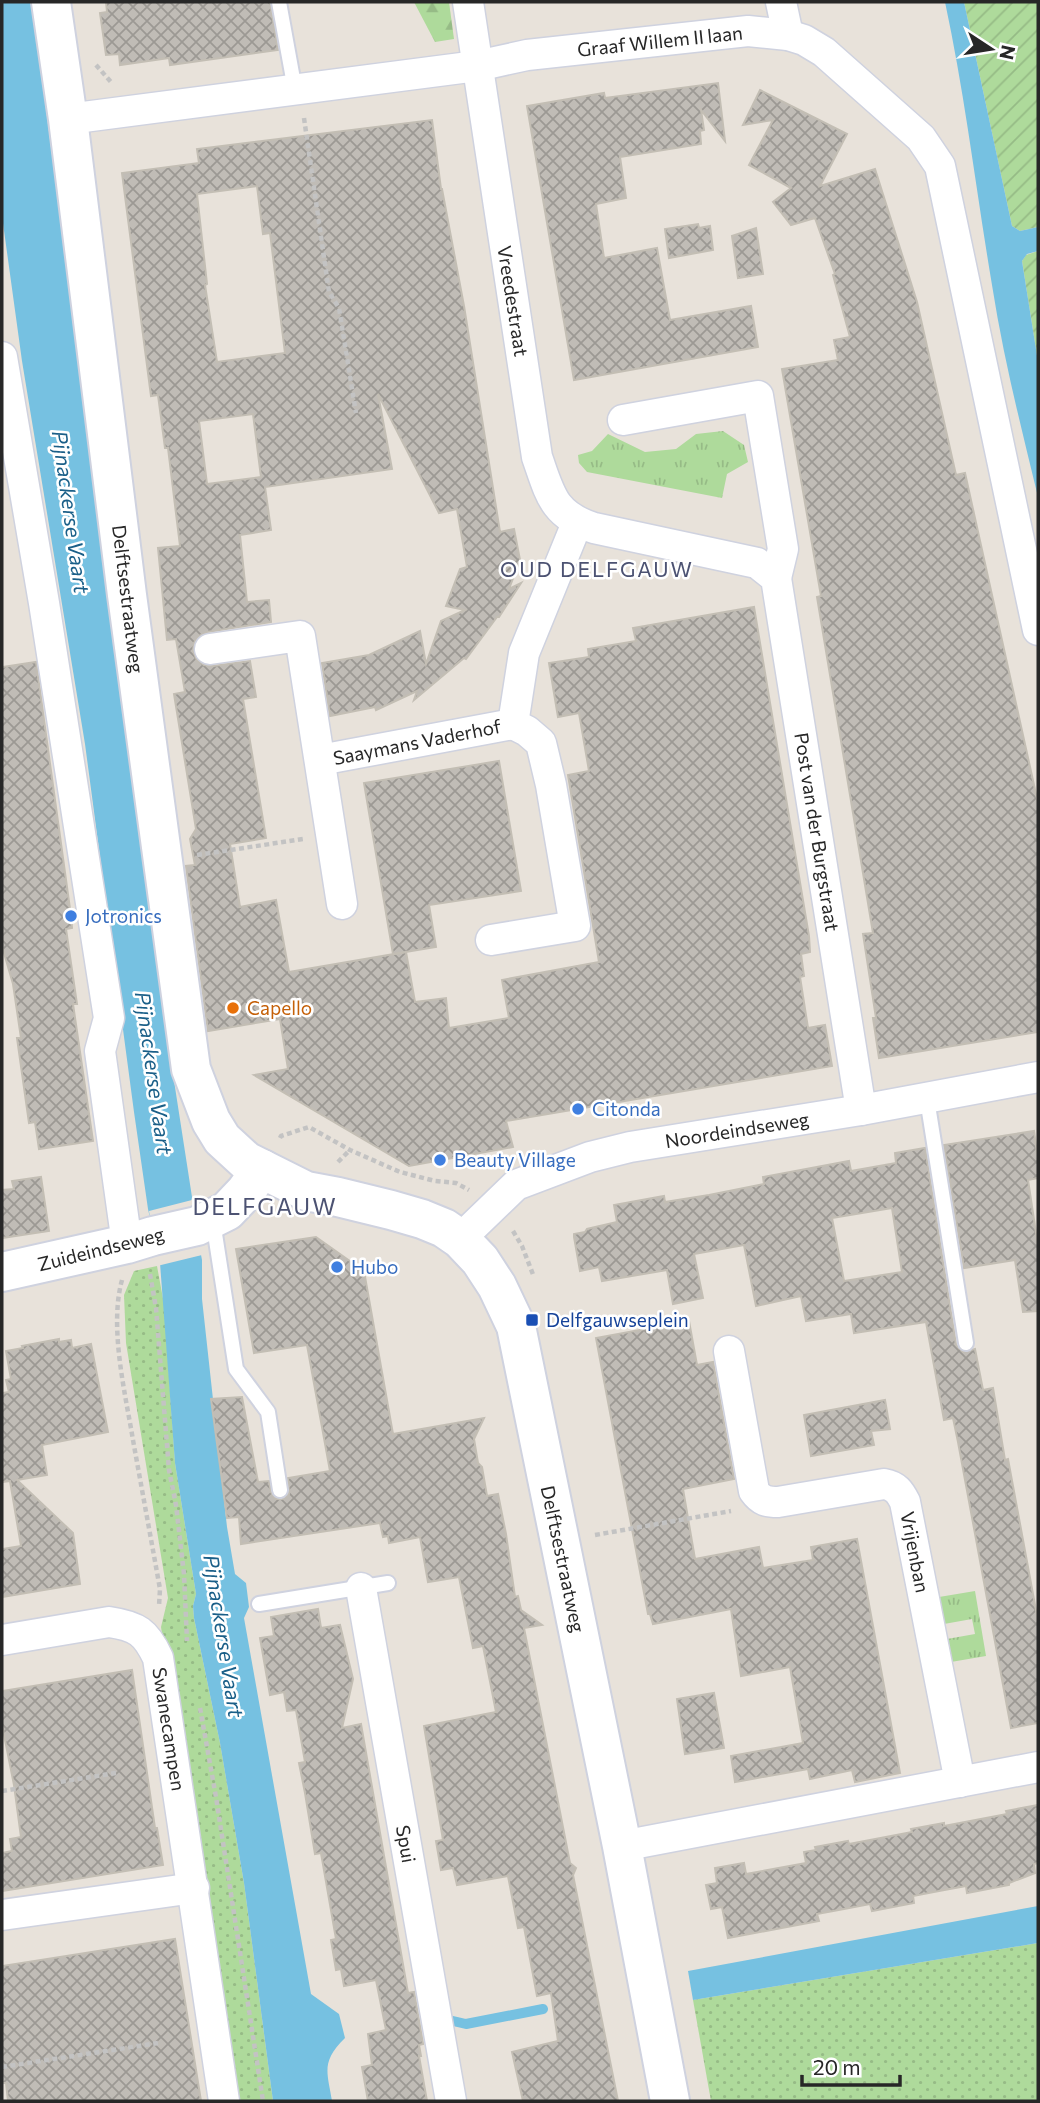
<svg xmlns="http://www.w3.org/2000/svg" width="1040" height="2103" font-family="Commissioner,sans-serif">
<defs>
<pattern id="grass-dots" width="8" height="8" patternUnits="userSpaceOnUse" patternTransform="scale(1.75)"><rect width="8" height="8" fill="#aeda9b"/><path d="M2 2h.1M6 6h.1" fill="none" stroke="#96bb86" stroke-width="1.8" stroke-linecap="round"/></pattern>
<pattern id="forest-firs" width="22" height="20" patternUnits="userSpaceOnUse" patternTransform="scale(1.75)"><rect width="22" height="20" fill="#aeda9b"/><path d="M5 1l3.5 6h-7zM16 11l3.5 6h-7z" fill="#96bb86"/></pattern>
<pattern id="park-tufts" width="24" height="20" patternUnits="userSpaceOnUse" patternTransform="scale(1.75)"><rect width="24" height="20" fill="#aeda9b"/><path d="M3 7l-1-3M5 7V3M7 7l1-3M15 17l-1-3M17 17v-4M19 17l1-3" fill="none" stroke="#96bb86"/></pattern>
<pattern id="garden-furrows" width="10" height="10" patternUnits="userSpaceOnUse" patternTransform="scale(1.75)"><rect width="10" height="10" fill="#aeda9b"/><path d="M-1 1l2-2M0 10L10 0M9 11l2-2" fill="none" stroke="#96bb86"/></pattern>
<pattern id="building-cross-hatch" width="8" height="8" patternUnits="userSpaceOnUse" patternTransform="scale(1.75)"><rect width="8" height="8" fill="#c0bcb6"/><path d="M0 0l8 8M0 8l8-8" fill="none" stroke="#9c9994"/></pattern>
</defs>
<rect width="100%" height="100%" fill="#e8e2da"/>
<g fill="url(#grass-dots)">
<path d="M157,1266L164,1304L175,1463L196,1594L193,1606L194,1618L220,1743L244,1883L273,2101H237L161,1627L168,1598L126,1343L124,1295L134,1271Z"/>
<path d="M1038,1943V2101H711L693,2000Z"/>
</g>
<path fill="url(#forest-firs)" d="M414,2H449L454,39L435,42Z"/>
<g fill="url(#park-tufts)">
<path d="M723,431L744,445L748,462L727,474L722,498L587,472L579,463L578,455L592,451L608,434L645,452L676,449L696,434Z"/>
<path d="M975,1591L986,1656L951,1662L947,1639L975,1634L972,1619L944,1624L939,1597Z"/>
</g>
<g fill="url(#garden-furrows)">
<path d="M964,2H1038V227L1020,231L1012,226Z"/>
<path d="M1038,251V362L1022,261L1026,255Z"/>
</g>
<g fill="#76c1e1">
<path d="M2,2H32L168,1042L192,1197L191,1202L202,1260V1299L227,1527L235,1574L246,1583L249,1607L244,1618L311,1994L339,2014L345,2038C321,2062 327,2071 332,2101H273L244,1883L220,1743L194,1618L193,1606L196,1594L175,1463L160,1263L148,1209L134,1112L85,744L22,361L2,216Z"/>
<path d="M945,2H964L1012,226L1020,231L1038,227V251L1027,254L1022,261L1038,362V497C1021,427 1003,356 992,285C976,190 965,95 945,2Z"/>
<path d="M1038,1906V1943L693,2000L688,1971Z"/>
</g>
<path fill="#e8e2da" d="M192,1200L202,1255L157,1266L149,1211Z"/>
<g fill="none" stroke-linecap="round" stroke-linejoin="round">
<path stroke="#76c1e1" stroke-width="10" d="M440,2018L466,2024L543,2009"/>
</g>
<g fill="url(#building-cross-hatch)" stroke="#c3beb4" stroke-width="2" fill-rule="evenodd">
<path d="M106,2H270L278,50L170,65L169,58L120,65L119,54L106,55L100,13L107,12Z"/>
<path d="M718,83L725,141L701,110L704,130L700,131L701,144L620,157L626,198L596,204L604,258L657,248L670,320L751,306L758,347L574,380L527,106L604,93L605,98Z"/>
<path d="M760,90L847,134L820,186L875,169L917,302L956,475L965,473L1038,803V1032L879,1058L873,1018H876L863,934L873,933L817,597L821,596L782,369L838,360L834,340L850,337L833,275L835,274L815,218L791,225L773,202L791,188L749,165L773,120L743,125Z"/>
<path d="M432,120L441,189H442L464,306L500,532L514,529L520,560L509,589L521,583L499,617H497L466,659L464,658L414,700L417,691L376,710L375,707L330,716L322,663L369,655L420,631L426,664L441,621L465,610L446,606L460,569L467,567L457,509L439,513L378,394L392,469L265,487L271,530L240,535L247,602L269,600L271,622L207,632L199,636L194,643L193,651L197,660L204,665L213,666L250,661L256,697L243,699L266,838L230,844L240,907L276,900L289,972L406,952L415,1002L446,998L449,1028L509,1018L502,980L599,962L568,775L589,771L579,713L558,717L549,663L589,657L588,649L636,641L633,628L754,607L809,936L810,952L801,954L804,976L800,977L808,1028L825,1025L832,1066L506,1121L513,1147L409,1166L254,1075L288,1069L280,1019L208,1031L186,866L195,865L190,839L196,829L174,694L185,692L176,639L167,640L158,548L180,546L168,448H165L158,395L151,396L122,173L199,163L197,149ZM257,186L263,234L270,233L285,353L217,362L205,285L207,284L197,194ZM253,414L261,477L207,484L199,421Z"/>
<path d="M698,224L699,228L710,226L713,250L669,258L665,229Z"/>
<path d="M756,228L763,274L738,278L732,236Z"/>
<path d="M36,662L71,916L72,928L66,929L77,1004H73L93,1141L39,1149L35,1122L29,1123L17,1038H21L13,984L2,946V667Z"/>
<path d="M499,761L521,891L429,905L436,947L393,954L364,783Z"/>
<path d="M1034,1131L1038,1160V1178L1028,1180L1038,1246V1311L1023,1312L1015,1260L964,1268L944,1145Z"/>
<path d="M925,1148L956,1345L963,1352L975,1349L983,1390L993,1388L1005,1460L1008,1459L1038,1621V1723L1011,1728L958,1442L953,1418L944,1420L926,1322L854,1333L851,1314L806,1321L801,1296L756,1306L744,1245L694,1254L703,1298L673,1304L667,1270L602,1281L599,1267L580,1271L574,1237V1234L585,1232L587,1229L617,1222L614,1205L664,1196L665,1202L709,1195L764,1184L763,1177L849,1161L851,1171L896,1163L895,1153ZM892,1208L902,1272L844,1281L832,1218Z"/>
<path d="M41,1177L49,1231L2,1238V1190L14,1189L12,1181Z"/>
<path d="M316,1237L364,1271L393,1434L484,1418L474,1439L478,1463L482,1467L487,1496L498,1494L506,1534L515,1597L518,1596L521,1610L542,1625L524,1628L570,1863L576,1868L573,1875L618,2101H523L512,2052L558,2041L551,1993L537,1996L524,1927L518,1928L508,1876L457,1885L453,1868L441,1870L436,1841L443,1840L424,1726L496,1712L483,1646L473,1648L459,1577L428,1582L420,1537L389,1543L388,1536L383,1537L380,1523L241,1544L239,1517L227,1518L211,1399L242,1397L258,1482L269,1481L271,1492L276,1499H282L289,1494L288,1478L330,1471L307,1345L254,1353L236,1249Z"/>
<path d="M689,1321L697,1365L713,1362L734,1479L683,1489L695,1559L759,1547L763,1568L813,1560L811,1547L857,1539L900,1773L855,1782L852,1770L810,1779L808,1769L735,1782L731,1756L803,1743L790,1667L741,1676L731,1609L653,1624L650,1614H648L596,1338Z"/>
<path d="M59,1339V1342L71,1340L72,1348L91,1344L108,1432L42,1445L47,1475L17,1480L73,1533L80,1584L2,1597V1549L21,1546L10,1481L2,1482V1393L9,1392L6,1380L11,1379L6,1351L23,1348L22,1346Z"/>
<path d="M885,1400L890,1429L871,1431L874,1445L811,1456L804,1415Z"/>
<path d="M318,1609L321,1628L340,1625L353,1679L342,1728L361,1724L408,1993L414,1992L423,2044L419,2045L421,2056H419L427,2101H368L362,2067L372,2065L368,2034L386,2030L376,1980L344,1986L341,1969L336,1970L331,1940L336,1939L321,1853L315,1854L305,1793L299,1763L305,1762L296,1710L287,1711L284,1692L270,1695L260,1638L274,1636L271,1617Z"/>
<path d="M132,1670L155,1828H157L163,1865L2,1891V1853L12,1851L10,1839L21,1837L14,1785L2,1725V1691Z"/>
<path d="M714,1693L724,1748L685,1754L677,1699Z"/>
<path d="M1038,1805V1863L1034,1864L1035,1873L1009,1883V1885L967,1893L966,1886L939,1891L913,1896L914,1903L872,1911L870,1904L844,1909L817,1914L819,1921L728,1938L722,1907L711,1909L706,1885L717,1883L715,1868L744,1863L746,1874L806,1863L804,1852L816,1850L815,1847L848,1841L849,1844L912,1832L911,1829L944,1823V1826L1007,1814L1006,1811Z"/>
<path d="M175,1939L201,2101H8L6,2083H2V1966Z"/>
</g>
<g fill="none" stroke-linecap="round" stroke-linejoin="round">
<g stroke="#cfd2df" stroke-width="18">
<g id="lane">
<path d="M279,2L295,90"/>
<path d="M927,1099L966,1343"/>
<path d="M213,1221L236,1369L268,1412L280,1490"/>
<path d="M259,1604L388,1583"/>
</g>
</g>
<g stroke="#cfd2df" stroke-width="33">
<g id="street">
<path d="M468,2L537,457C550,494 553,515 594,528L757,563L776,578L861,1110"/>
<path d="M781,2L788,35"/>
<path d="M68,119L477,66L527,55L748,31L788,35L804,40L824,52L921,138L940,166L1038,630"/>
<path d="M2,357L44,603L109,1018L100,1051L127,1244"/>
<path d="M623,420L758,396L783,549L776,578"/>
<path d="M210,649L300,636L342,904"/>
<path d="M320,760L513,724"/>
<path d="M491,940L575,926L551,785L541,743L527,731L513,724L524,653L577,523"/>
<path d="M460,1239L516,1185L590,1157L630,1147L861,1110L1038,1077"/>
<path d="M729,1351L754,1491C761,1501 767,1502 778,1502L884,1484C896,1486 900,1492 905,1502L960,1782"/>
<path d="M361,1588L451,2101"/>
<path d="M2,1640L109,1622C137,1626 146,1632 158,1658L224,2101"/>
<path d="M622,1846L1038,1767"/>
<path d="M2,1915L194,1888"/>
</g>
</g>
<g stroke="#cfd2df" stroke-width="42">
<g id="secondary">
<path d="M51,2L68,119L127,595L191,1069L211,1121L222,1139L246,1161L306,1191L338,1197L391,1210L422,1219L444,1228L460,1239L480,1260L497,1286L516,1326L622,1846L670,2101"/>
<path d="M2,1272L127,1244L153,1236L197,1226L227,1211L245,1192L262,1169"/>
</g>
</g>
<g stroke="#c3c3c3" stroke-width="4.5" stroke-dasharray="5 3.5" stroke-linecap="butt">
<path d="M96,65L111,82"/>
<path d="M304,118L329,292L339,308L356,413"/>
<path d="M197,855L303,839"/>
<path d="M280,1138L281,1136L309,1127L350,1150L400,1172L435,1181L456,1183L469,1190"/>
<path d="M338,1162L350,1150"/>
<path d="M513,1231L522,1246L534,1277"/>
<path d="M150,1274L156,1308L169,1470L176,1505L184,1574L187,1641"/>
<path d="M122,1280C109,1327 125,1392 133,1440C142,1490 151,1539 160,1589L159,1606"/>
<path d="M595,1535L731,1511"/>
<path d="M200,1708L216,1797L263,2101"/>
<path d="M2,1791L116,1773"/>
<path d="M2,2067L158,2043"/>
</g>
<use href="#lane" stroke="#fff" stroke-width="14"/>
<use href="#street" stroke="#fff" stroke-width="30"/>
<use href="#secondary" stroke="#fff" stroke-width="38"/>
</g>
<g fill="#3f7fe0" stroke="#fff" stroke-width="2.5">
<circle cx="71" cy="916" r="7"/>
<circle cx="578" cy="1109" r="7"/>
<circle cx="440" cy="1160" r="7"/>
<circle cx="337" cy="1267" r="7"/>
</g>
<circle fill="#e8710a" stroke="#fff" stroke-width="2.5" cx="233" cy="1008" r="7"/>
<rect fill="#1a4fb4" stroke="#fff" stroke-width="2.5" x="525" y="1313" width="14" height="14" rx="3.5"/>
<g text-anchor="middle" stroke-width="5" stroke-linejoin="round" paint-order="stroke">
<g font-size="19" fill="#272727" stroke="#fff">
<text transform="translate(660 41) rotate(-6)" y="7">Graaf Willem II laan</text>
<text transform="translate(513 301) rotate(81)" y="7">Vreedestraat</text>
<text transform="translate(128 599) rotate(83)" y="7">Delftsestraatweg</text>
<text transform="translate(417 742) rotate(-11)" y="7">Saaymans Vaderhof</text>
<text transform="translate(817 832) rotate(81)" y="7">Post van der Burgstraat</text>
<text transform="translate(737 1130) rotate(-9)" y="7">Noordeindseweg</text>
<text transform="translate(101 1249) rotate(-14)" y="7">Zuideindseweg</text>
<text transform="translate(915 1552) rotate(79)" y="7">Vrijenban</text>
<text transform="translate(563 1559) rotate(78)" y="7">Delftsestraatweg</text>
<text transform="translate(169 1729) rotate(81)" y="7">Swanecampen</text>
<text transform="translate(406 1844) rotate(80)" y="7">Spui</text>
</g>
<g font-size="19" fill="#366cbe" stroke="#fff" text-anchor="start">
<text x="85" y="923">Jotronics</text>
<text x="592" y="1116">Citonda</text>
<text x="454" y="1167">Beauty Village</text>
<text x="351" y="1274">Hubo</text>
</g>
<g font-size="19" fill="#c56008" stroke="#fff" text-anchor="start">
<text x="247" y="1015">Capello</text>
</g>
<g font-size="19" fill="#164399" stroke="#fff" text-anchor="start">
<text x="546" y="1327">Delfgauwseplein</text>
</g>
<g font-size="21" font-style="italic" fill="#1a5f88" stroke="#fff">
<text transform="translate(70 512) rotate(82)" y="7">Pijnackerse Vaart</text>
<text transform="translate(153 1073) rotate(82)" y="7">Pijnackerse Vaart</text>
<text transform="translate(223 1636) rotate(81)" y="7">Pijnackerse Vaart</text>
</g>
<g font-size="21" letter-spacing="2" fill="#4c5272" stroke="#fff">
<text x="597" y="577">OUD DELFGAUW</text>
</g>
<g font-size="23" letter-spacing="2" fill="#4c5272" stroke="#fff">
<text x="265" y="1215">DELFGAUW</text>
</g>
</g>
<rect width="1040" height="2103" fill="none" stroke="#272727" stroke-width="7"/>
<g transform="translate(991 49) rotate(102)" stroke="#ffffff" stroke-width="5" paint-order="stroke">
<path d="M0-5L12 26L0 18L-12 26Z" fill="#272727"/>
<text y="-10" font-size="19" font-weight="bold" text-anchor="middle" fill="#272727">N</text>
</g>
<path d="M802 2075v10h98v-10" fill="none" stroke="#272727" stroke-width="3.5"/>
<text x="813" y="2075" font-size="21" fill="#272727" stroke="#ffffff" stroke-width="5" paint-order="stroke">20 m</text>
</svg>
